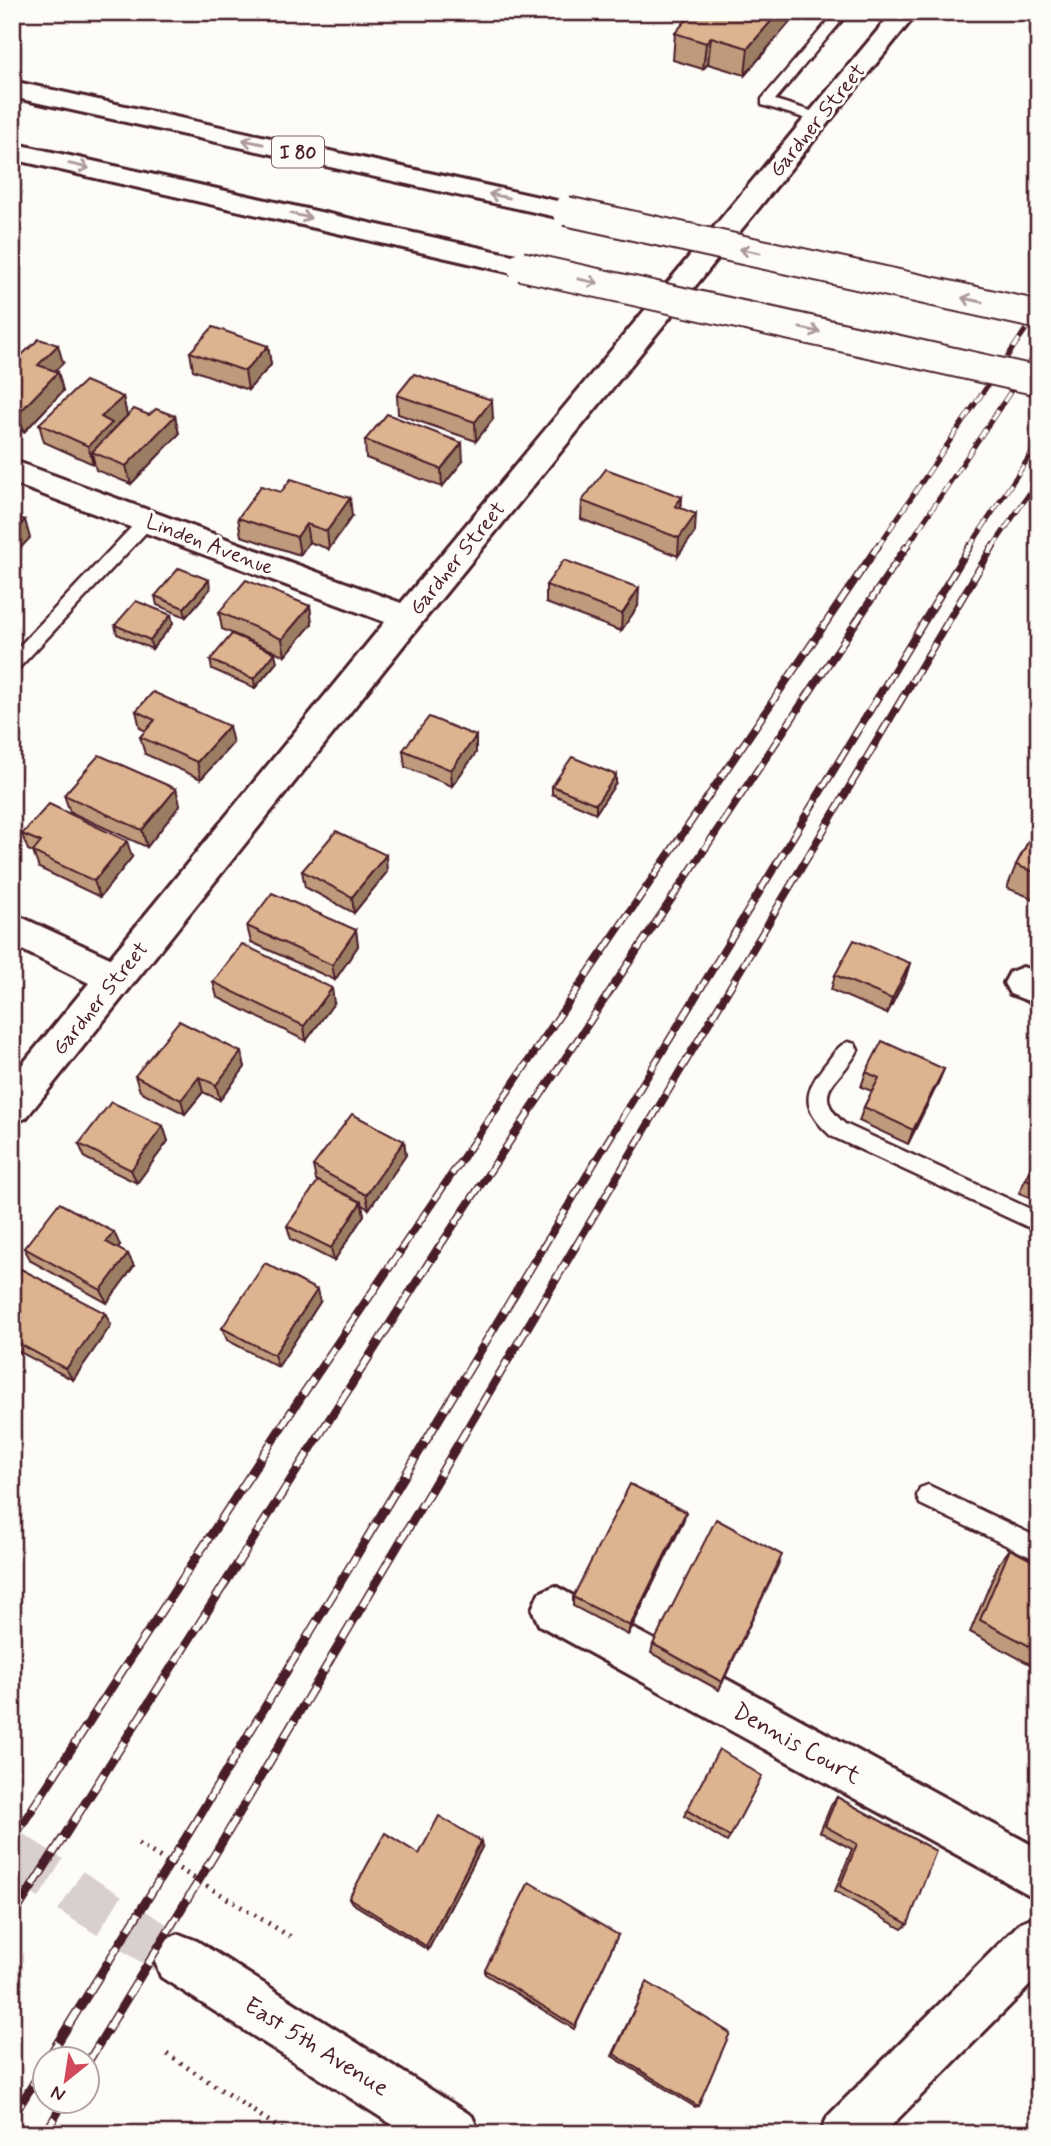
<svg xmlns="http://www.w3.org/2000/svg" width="1051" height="2146" font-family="Mynerve,sans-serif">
<rect width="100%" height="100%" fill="#fdfcf7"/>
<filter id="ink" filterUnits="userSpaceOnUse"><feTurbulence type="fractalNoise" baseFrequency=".0143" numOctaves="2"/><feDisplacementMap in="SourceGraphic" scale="14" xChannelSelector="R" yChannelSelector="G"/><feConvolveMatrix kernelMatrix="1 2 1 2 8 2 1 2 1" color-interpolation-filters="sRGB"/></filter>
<g filter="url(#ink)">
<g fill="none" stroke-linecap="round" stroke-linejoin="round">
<path stroke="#d9d0ce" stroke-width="46" stroke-dasharray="46 23" stroke-linecap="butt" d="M12,1854L179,1959"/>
<g stroke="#4a1f2b" stroke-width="5">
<g id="lane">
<path d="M836,12H849L775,100L824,115V121H814L762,105V99Z"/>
<path d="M856,12H877L904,22L898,26Z"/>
<path d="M148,514L154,516L156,520L154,524L18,669L12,671V654L142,516Z"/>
<path d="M848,1042L855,1044L858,1050C842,1082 807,1090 845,1124L1039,1213V1232L831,1136C800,1108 803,1091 828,1061C834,1053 839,1045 848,1042Z"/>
<path d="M928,1485L1039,1538V1561L920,1504L917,1496L920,1488Z"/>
</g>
</g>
<g stroke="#4a1f2b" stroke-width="6">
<g id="street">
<path d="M893,12H918L419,626L26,1118L12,1123V1077L89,983L12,945V913L110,958L385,622L12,483V460L401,603Z"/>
<path d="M1023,967L1039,973V1005L1010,994L1004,983L1010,972Z"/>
<path d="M555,1586L1039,1849V1900L539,1625L532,1609L539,1593Z"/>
<path d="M1039,1915V1976L883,2134H820L828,2116L1021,1922Z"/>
<path d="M179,1934L197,1941L472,2116L480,2134H407L161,1977L154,1959L161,1941Z"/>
</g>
</g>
<g stroke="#4a1f2b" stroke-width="6">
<g id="highway">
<path d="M12,81L566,203L576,205L580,211L576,217L566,219L12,97Z"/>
<path d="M12,143L521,257L531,260L535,266L531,272L521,275L12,159Z"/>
</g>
</g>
<g stroke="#4a1f2b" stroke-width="5" stroke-dasharray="2 6" stroke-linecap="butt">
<path d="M138,1844L291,1937"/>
<path d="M167,2054L288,2134"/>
</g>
<use href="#lane" fill="#fdfcf7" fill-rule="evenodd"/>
<use href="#street" fill="#fdfcf7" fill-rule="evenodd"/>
<use href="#highway" fill="#fdfcf7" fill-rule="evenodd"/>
<g stroke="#4a1f2b" stroke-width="5">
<g id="rail-far2">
<path d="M877,548L1039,310"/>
<path d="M906,548L1039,349"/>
<path d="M969,548L1039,442"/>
<path d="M992,548L1039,479"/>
</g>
</g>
<g stroke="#4a1f2b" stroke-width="8">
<g id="rail-far1">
<path d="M401,1249L878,546"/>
<path d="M438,1249L907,546"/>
<path d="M542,1249L970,546"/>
<path d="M574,1249L993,546"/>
</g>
</g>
<g stroke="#4a1f2b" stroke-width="9">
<g id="rail">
<path d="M12,1840L297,1403L403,1247"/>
<path d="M12,1918L439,1247"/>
<path d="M48,2058L190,1831L543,1247"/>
<path d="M88,2062L218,1849L575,1247"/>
<path d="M12,2118L46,2063"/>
<path d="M45,2134L65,2100"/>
</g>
</g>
<use href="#rail-far2" stroke="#fdfcf7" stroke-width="3.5" stroke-dasharray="11" stroke-linecap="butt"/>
<use href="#rail-far1" stroke="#fdfcf7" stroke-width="5" stroke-dasharray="15" stroke-linecap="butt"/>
<use href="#rail" stroke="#fdfcf7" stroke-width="6" stroke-dasharray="19" stroke-linecap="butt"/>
<g stroke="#4a1f2b" stroke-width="32" stroke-linecap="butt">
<g id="highway-bridge">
<path d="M566,211L1039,315"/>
<path d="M521,266L1039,381"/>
</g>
</g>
<use href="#highway-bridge" stroke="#fdfcf7" stroke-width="28"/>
</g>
<g fill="#bf9a7b" stroke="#4a1f2b" stroke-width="2">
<path d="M790,22L745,75L708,64L703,69L673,60L675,33Z"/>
<path d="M268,346L271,365L248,390L193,370L190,352Z"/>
<path d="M63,363L55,371L58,372L63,391L24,432L12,428V364Z"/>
<path d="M397,395L493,419L476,441L398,414Z"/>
<path d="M123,397L127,416L114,428V429L149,415L175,416L179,434L131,484L96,470L94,462L93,464L44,442L39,424Z"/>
<path d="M365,440L463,461L442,487L366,458Z"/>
<path d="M682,497L681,508L695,532L678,556L581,519L582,501Z"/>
<path d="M352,516L329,549L309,542L300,555L241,536L238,518Z"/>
<path d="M546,585L638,606L621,631L546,603Z"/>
<path d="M210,589L186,617L157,605L155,596Z"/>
<path d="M310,606L312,624L285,656L222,629L219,612Z"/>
<path d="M171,615L173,624L152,649L117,634L115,625Z"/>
<path d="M210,660L277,662L255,688L212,669Z"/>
<path d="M136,711L233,743L201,779L145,754L140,737L146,731L140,728Z"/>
<path d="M476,736V753L452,786L405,767L403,750Z"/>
<path d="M616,775V783L596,813L552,794V786Z"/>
<path d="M176,789L180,805L147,847L70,812L64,795Z"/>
<path d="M1039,821V901L1007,888L1016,865Z"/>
<path d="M22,834L132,857L100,897L39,868L33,852L28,850Z"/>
<path d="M302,871L387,872L354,913L305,887Z"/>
<path d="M247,926L356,930L358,946L335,980L251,942Z"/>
<path d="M910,963L905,979L887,1014L831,990L835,975Z"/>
<path d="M213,982L334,1003L306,1041L217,997Z"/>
<path d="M241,1052L245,1067L220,1100L203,1092L185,1114L140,1091L135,1076Z"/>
<path d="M944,1069L938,1083L908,1144L859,1121L864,1107L872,1091L861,1087L866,1072Z"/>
<path d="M163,1126L168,1141L137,1183L85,1158L79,1144Z"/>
<path d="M404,1141L406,1155L369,1209L362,1205L364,1215L334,1261L291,1239L287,1226L318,1181L316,1180L313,1166Z"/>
<path d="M1039,1149V1201L1019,1193Z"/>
<path d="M120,1245L118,1248L134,1266L107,1303L31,1261L24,1248Z"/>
<path d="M12,1281L105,1313L111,1325L73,1380L12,1348Z"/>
<path d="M320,1302L278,1367L227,1340L222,1328Z"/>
<path d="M683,1522L628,1635L573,1606V1597Z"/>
<path d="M1010,1549L1039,1564V1669L970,1632L999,1563Z"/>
<path d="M778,1565L719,1690L651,1653L653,1644Z"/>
<path d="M837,1797L908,1924L902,1929L835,1891L852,1849L820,1832L832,1803Z"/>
<path d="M687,1810L730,1837L727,1842L684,1816Z"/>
<path d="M482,1847L428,1950L352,1903L349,1898L419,1854Z"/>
<path d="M618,1935L574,2029L485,1974V1970Z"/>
<path d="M647,1982L698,2106L695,2107L612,2056Z"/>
</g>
<g fill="#9b7d64" stroke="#4a1f2b" stroke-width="2">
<path d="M779,12H792L790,22L745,75L748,48Z"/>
<path d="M711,37L708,64L703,69L706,43Z"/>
<path d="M58,345L63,363L43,383L38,365Z"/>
<path d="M268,346L271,365L248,390L245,371Z"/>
<path d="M58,372L63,391L24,432L18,414Z"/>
<path d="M123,397L127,416L114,428L117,441L92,452L94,462L93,464L88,446L101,417Z"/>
<path d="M492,400L493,419L476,441L475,422Z"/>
<path d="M175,416L179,434L131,484L126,466Z"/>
<path d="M462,443L463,461L442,487L441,469Z"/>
<path d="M682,497L680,515L675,506Z"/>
<path d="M350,498L352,516L329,549L327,531Z"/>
<path d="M696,514L695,532L678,556L679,538Z"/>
<path d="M25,520L30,538L12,557V533Z"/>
<path d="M306,524L309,542L300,555L297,537Z"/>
<path d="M209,580L210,589L186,617L184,608Z"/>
<path d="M639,588L638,606L621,631L622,614Z"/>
<path d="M310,606L312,624L285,656L282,639Z"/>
<path d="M171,615L173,624L152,649L150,640Z"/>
<path d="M275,653L277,662L255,688L254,679Z"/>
<path d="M229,726L233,743L201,779L197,762Z"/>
<path d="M476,736V753L452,786L451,770Z"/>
<path d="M616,775V783L596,813V804Z"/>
<path d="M176,789L180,805L147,847L142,830Z"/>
<path d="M127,841L132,857L100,897L94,881Z"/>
<path d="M386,855L387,872L354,913L352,897Z"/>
<path d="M356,930L358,946L335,980L332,965Z"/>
<path d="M910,963L905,979L887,1014L892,999Z"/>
<path d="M332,988L334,1003L306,1041L304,1026Z"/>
<path d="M241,1052L245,1067L220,1100L216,1085Z"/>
<path d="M944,1069L938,1083L908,1144L913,1130Z"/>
<path d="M199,1077L203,1092L185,1114L181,1100Z"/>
<path d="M163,1126L168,1141L137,1183L131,1170Z"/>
<path d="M404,1141L406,1155L369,1209L366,1195Z"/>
<path d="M361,1202L364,1215L334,1261L331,1248Z"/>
<path d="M114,1232L120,1245L112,1255L106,1242Z"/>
<path d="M128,1254L134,1266L107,1303L101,1290Z"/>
<path d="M317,1290L320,1302L278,1367L274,1355Z"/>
<path d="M105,1313L111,1325L73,1380L66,1369Z"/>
<path d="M686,1512L683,1522L628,1635L630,1626Z"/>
<path d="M481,1841L482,1847L428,1950L426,1946Z"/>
</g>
<g fill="#deb38f" stroke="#4a1f2b" stroke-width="2">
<path d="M693,12H779L748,48L711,37L706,43L675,33Z"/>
<path d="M213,327L268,346L245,371L190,352Z"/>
<path d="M39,339L58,345L38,365L58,372L18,414L12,411V364Z"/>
<path d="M414,374L492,400L475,422L397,395Z"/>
<path d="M85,381L123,397L101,417L112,423L88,446L39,424Z"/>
<path d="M134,409L149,415L156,409L175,416L126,466L92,452Z"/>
<path d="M387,414L462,443L441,469L365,440Z"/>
<path d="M606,469L682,497L675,506L696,514L679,538L582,501Z"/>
<path d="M291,479L350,498L327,531L306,524L297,537L238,518L261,486L281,492Z"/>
<path d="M12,515L25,520L12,533Z"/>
<path d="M564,560L639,588L622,614L546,585Z"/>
<path d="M179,568L209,580L184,608L155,596Z"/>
<path d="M246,580L310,606L282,639L219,612Z"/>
<path d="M136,601L171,615L150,640L115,625Z"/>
<path d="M232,634L275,653L254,679L210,660Z"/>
<path d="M153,692L229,726L197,762L140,737L155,720L136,711Z"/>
<path d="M429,717L476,736L451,770L403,750Z"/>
<path d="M99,755L176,789L142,830L64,795Z"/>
<path d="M572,757L616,775L596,804L552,786Z"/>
<path d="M49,804L127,841L94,881L33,852L41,842L22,834Z"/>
<path d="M1039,821V874L1016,865Z"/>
<path d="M336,831L386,855L352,897L302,871Z"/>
<path d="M272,893L356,930L332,965L247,926Z"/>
<path d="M854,940L910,963L892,999L835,975Z"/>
<path d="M242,944L332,988L304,1026L213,982Z"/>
<path d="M179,1021L241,1052L216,1085L199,1077L181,1100L135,1076Z"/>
<path d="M882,1041L944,1069L913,1130L864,1107L879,1078L866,1072Z"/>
<path d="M111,1102L163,1126L131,1170L79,1144Z"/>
<path d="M352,1114L404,1141L366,1195L313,1166Z"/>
<path d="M1039,1151V1184L1026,1179Z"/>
<path d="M318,1181L361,1202L331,1248L287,1226Z"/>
<path d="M59,1203L114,1232L106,1242L128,1254L101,1290L24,1248Z"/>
<path d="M265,1263L317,1290L274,1355L222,1328Z"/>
<path d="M21,1269L105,1313L66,1369L12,1340V1281Z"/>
<path d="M630,1484L686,1512L630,1626L573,1597Z"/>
<path d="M716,1519L782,1555L722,1682L653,1644Z"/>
<path d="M1010,1549L1039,1564V1651L980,1620Z"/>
<path d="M719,1749L762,1776L730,1837L687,1810Z"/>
<path d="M837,1797L936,1851L908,1924L840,1886L857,1844L825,1826Z"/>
<path d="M439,1816L481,1841L426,1946L349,1898L385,1833L419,1854Z"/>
<path d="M529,1882L618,1935L575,2026L485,1970Z"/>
<path d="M647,1982L730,2033L698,2106L614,2054Z"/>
</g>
<defs><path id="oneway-shaft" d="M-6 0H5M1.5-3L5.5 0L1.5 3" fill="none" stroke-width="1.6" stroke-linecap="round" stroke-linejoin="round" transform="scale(1.75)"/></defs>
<g stroke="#ac999b">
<use href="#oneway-shaft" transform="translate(253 142) rotate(-168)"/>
<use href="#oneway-shaft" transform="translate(79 166) rotate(13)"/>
<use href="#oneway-shaft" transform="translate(499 196) rotate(-168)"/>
<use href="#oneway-shaft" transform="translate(301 216) rotate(13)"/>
<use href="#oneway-shaft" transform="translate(750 251) rotate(-168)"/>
<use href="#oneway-shaft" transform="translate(588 281) rotate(12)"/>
<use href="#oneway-shaft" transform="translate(972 300) rotate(-168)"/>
<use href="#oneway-shaft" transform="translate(810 330) rotate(12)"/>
</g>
</g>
<g text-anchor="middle" stroke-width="6" stroke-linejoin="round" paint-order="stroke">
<rect fill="#fdfcf7" stroke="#806168" stroke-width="2" x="272" y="136.5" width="52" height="31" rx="5"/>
<g font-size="19" font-weight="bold" fill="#4a1f2b">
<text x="298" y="159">I 80</text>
</g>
<g font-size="21" fill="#4a1f2b" stroke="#fdfcf7">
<text transform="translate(817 120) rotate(-51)" y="7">Gardner Street</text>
<text transform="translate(210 544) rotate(21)" y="7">Linden Avenue</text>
<text transform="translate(457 558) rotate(-51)" y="7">Gardner Street</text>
<text transform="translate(100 998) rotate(-51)" y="7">Gardner Street</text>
</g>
<g font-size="24" fill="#4a1f2b" stroke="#fdfcf7">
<text transform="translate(797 1743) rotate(29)" y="8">Dennis Court</text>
<text transform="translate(317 2046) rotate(32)" y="8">East 5th Avenue</text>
</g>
</g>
<rect width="1051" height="2146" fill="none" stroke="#fdfcf7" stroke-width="42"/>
<rect x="21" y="21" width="1009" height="2104" fill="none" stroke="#4a1f2b" stroke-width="2.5" filter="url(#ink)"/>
<g transform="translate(66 2080) rotate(210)"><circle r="33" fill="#fdfcf7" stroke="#b5a4a5" stroke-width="2"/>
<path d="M0-5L12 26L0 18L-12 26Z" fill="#d1495b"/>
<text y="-10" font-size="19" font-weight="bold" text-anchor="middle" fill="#4a1f2b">N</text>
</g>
</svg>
